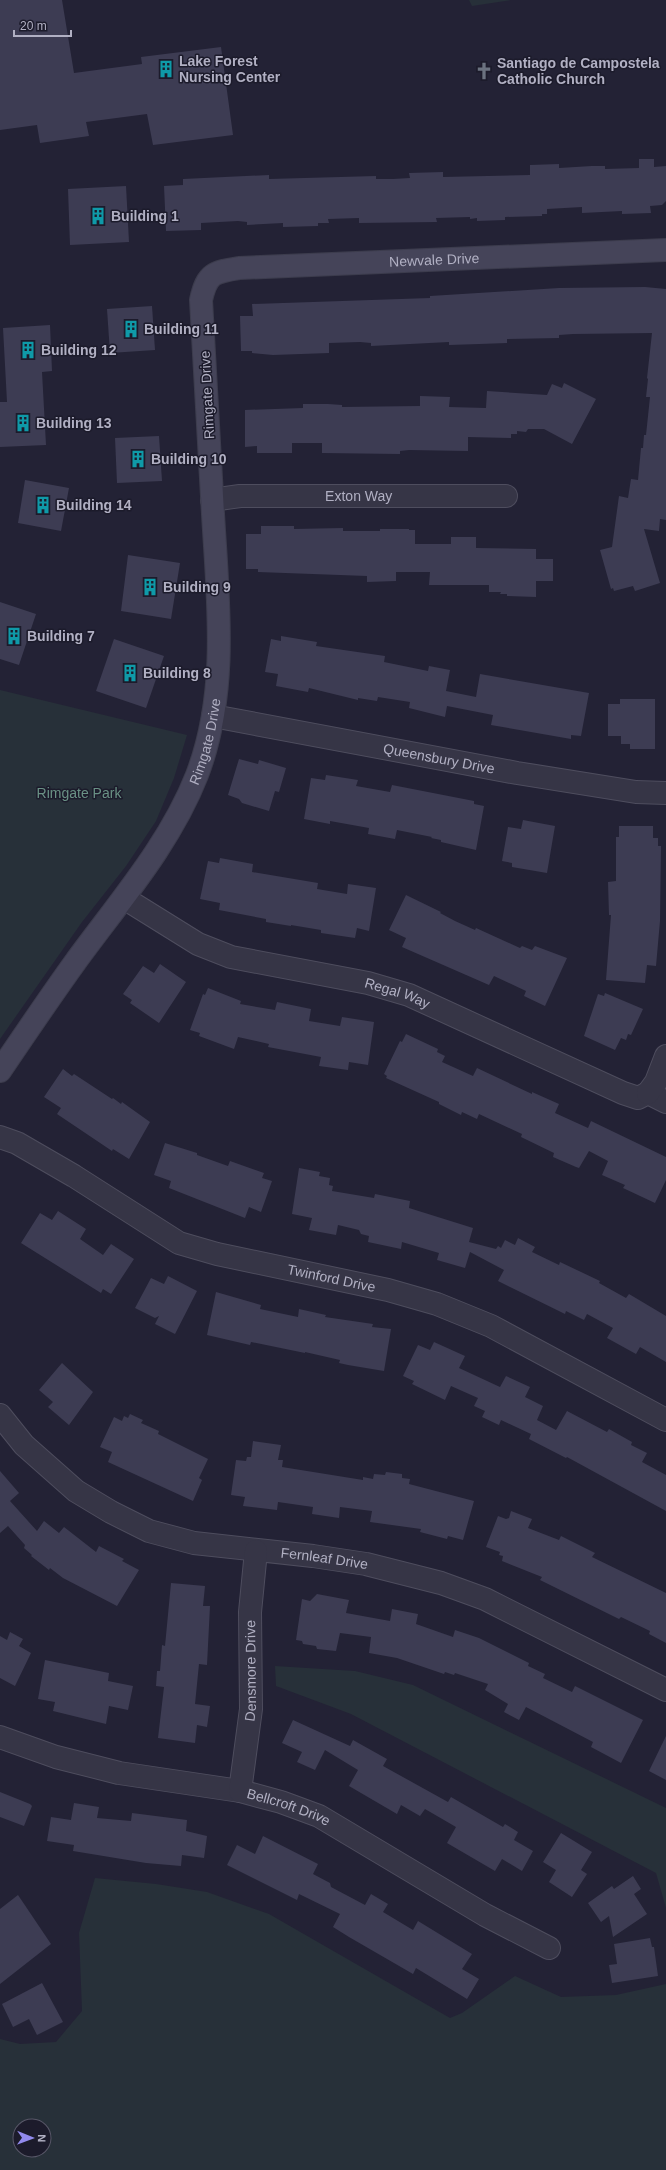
<svg xmlns="http://www.w3.org/2000/svg" width="666" height="2170" font-family="Arial,sans-serif">
<rect width="100%" height="100%" fill="#232235"/>
<g fill="#273039" fill-rule="evenodd">
<path d="M469,0H511L472,6Z"/>
<path d="M0,690L187,735L174,778L156,821L126,866L82,922L0,1039Z"/>
<path d="M275,1666L355,1671L413,1685L666,1808V1908L656,1873L351,1714L276,1686Z"/>
<path d="M95,1878L156,1884L207,1892L269,1914L450,2018L462,2013L515,1976L561,1997L616,1995L666,1984V2170H0V2039L20,2044L56,2042L82,2011L79,1933ZM20,2126H44V2150H20Z"/>
</g>
<g fill="#3d3c53">
<path d="M0,0H62L74,73L142,64L141,57L221,47L233,135L153,145L147,114L86,122L89,136L40,143L37,125L0,130Z"/>
<path d="M639,159H654V167L666,166V201L662,205L650,206L651,213L622,214V211L582,213V207L547,209V214H542V216L505,217V220L477,221V218L470,219V217L436,218L437,222L359,223V218L328,219L329,223H318V226L283,227V223L247,225V222L238,221L201,223V230L166,231L164,186L183,185V179L269,175V179L376,176V179H393L410,178L409,173L443,172V177L530,175V165L559,164V168L592,166H605V169L639,168Z"/>
<path d="M126,186L129,242L70,245L68,189Z"/>
<path d="M645,287L666,289V520L660,519L659,531L644,529L660,583L635,591L633,586L614,591L613,588L611,589L600,550L612,547L619,496L628,498L631,479L638,480L641,448H643L644,435H646L650,397H646L648,379L647,378L652,333L573,334L559,335V338L507,339V343L479,344L449,345V342L371,346V343L360,342L329,343V353L273,355L252,353V351H241L240,316H253L252,304L430,298V296L559,288Z"/>
<path d="M152,306L155,350L110,353L107,309Z"/>
<path d="M50,325L52,371L42,372L46,445L0,447V402H7L3,328Z"/>
<path d="M564,383L596,399L572,444L544,429H528L526,432L517,431V434H511V438L468,437V451L409,450L400,451V454L322,453V443H292V453H257V446L245,447V410L303,408V404H328L342,405V407L420,406V396L450,397L449,407L486,408L487,391L547,395L552,384L562,388Z"/>
<path d="M159,436L162,481L117,483L115,438Z"/>
<path d="M25,480L69,488L61,531L18,523Z"/>
<path d="M261,526H294V529L343,528V531H380V529H409V530H415V544H451V537H476V548L536,549V559H553V581H536V597L507,596V594H500L501,592H489V585H429L430,572H396V581L367,582V576L258,572V569H246V534H261Z"/>
<path d="M128,555L180,563L171,619L121,611Z"/>
<path d="M0,602L36,614L19,665L0,659Z"/>
<path d="M281,636L317,642L316,646L385,656L384,662L428,671L429,666L450,670L446,691L476,697L480,674L589,693L581,736L571,735V739L491,725L493,715L447,706L445,717L409,708L410,702L378,697L377,701L358,698V700L309,688L308,692L276,686L278,674L265,672L271,639L281,641Z"/>
<path d="M114,639L164,656L146,708L96,691Z"/>
<path d="M620,699H655V749H630V744H621V736H608V704H620Z"/>
<path d="M239,759L258,764L259,760L286,768L279,792L275,791L269,811L242,803L239,799L228,795Z"/>
<path d="M326,775L358,780L356,786L390,792L392,785L474,801V804L484,806L476,850L441,842V840L431,838L432,837L397,830L395,839L368,834L369,828L330,821V824L304,819L311,778L325,780Z"/>
<path d="M523,820L555,826L547,873L512,867V863L502,861L508,827L521,829Z"/>
<path d="M619,826H653V838H658V846H661L660,921L656,966L647,965L645,983L606,980L611,915H609L608,882L616,881V837H619Z"/>
<path d="M220,858L253,864L252,872L318,883L317,889L347,894L348,884L376,888L369,931L357,928L355,938L321,933V930L291,925V926L266,922V919L219,910L220,903L200,899L208,861L219,863Z"/>
<path d="M406,895L441,912L440,913L455,921L475,930L476,928L520,948L522,946L532,950L535,946L567,958L545,1006L524,996L526,991L494,976L489,985L402,947L406,938L389,930Z"/>
<path d="M160,964L186,982L159,1023L130,1003L132,1000L123,994L143,966L154,973Z"/>
<path d="M208,988L241,1001L240,1004L275,1010L277,1002L311,1009L309,1021L340,1026L342,1017L374,1022L368,1065L349,1062L348,1070L319,1066L321,1057L268,1047L269,1044L238,1037L234,1049L199,1036L200,1033L190,1030L203,994L205,995Z"/>
<path d="M605,993L643,1009L631,1035L628,1034L626,1040L621,1038L615,1050L584,1036L598,994L604,996Z"/>
<path d="M406,1034L438,1049L437,1052L445,1056L442,1062L473,1076L477,1068L532,1094V1092L559,1104L555,1113L588,1128L591,1121L666,1157V1180L655,1203L623,1188L625,1185L602,1175L608,1161L589,1151L579,1168L576,1167L553,1157L554,1153L521,1137L522,1134L479,1114L477,1119L462,1112L461,1115L439,1104V1102L386,1078L387,1076L384,1074L400,1041L402,1042Z"/>
<path d="M63,1069L72,1076L74,1074L112,1099L113,1098L121,1104L122,1102L150,1122L129,1159L113,1149L112,1151L57,1114L61,1108L44,1097Z"/>
<path d="M165,1143L197,1153V1155L228,1166L230,1161L264,1173L262,1178L272,1181L261,1212L249,1207L245,1218L169,1188L171,1181L154,1175Z"/>
<path d="M299,1168L320,1172L319,1176L330,1178L329,1185L333,1186L332,1191L374,1198L375,1194L410,1201L409,1208L473,1228L469,1242L496,1249L498,1246L501,1248L505,1240L515,1245L518,1238L535,1247L532,1252L559,1265L560,1262L600,1281L599,1283L626,1298L629,1294L666,1316V1362L640,1347L636,1354L607,1338L613,1328L587,1314L584,1320L566,1311L565,1314L498,1281L504,1270L470,1252L465,1268L437,1260L439,1253L402,1242L401,1249L368,1242L369,1236L361,1234L359,1230L338,1225L336,1235L309,1230L312,1218L292,1214Z"/>
<path d="M58,1211L86,1229L80,1239L103,1255L111,1244L134,1259L111,1294L103,1289L101,1293L21,1243L40,1213L52,1220Z"/>
<path d="M168,1276L197,1291L175,1334L155,1324L159,1316L155,1318L135,1308L151,1278L164,1284Z"/>
<path d="M216,1292L261,1305L260,1309L298,1317L299,1309L326,1315L325,1317L373,1324L372,1327L391,1329L384,1371L348,1365L339,1363L340,1360L305,1352V1353L251,1342L250,1345L207,1335Z"/>
<path d="M434,1342L465,1356L459,1368L500,1387L506,1376L530,1387L525,1397L543,1406L537,1420L556,1430L567,1411L607,1432L609,1429L632,1442L631,1445L647,1453L642,1462L666,1475V1511L567,1457L566,1458L529,1439L531,1434L501,1420L499,1425L482,1417L485,1411L474,1406L478,1398L451,1386L445,1400L412,1384L414,1381L403,1376L418,1345L430,1350Z"/>
<path d="M62,1363L93,1392L69,1425L48,1407L53,1402L39,1390Z"/>
<path d="M130,1414L143,1420L141,1423L159,1431L158,1434L208,1459L199,1478L202,1480L193,1501L108,1462L112,1452L100,1447L114,1417L122,1421L124,1416L128,1418Z"/>
<path d="M253,1441L281,1445L278,1460H283L282,1467L363,1480V1477L373,1479L374,1474L385,1475L386,1472L402,1474V1478L410,1479L409,1484L474,1501L463,1540L448,1536L447,1539L420,1532L421,1529L370,1522L372,1511L340,1507L339,1518L312,1514L313,1507L278,1502L277,1510L243,1506L245,1497L231,1495L236,1460L246,1461L247,1457H251Z"/>
<path d="M0,1471L19,1493L10,1501L37,1531L44,1521L59,1533L64,1527L96,1552L99,1546L124,1559L122,1561L139,1570L117,1606L63,1578L50,1568L49,1570L31,1556L32,1555L24,1548L25,1545L8,1526L0,1533Z"/>
<path d="M511,1511L532,1519L528,1528L559,1540L561,1536L595,1553L592,1557L666,1593V1643L649,1634L650,1631L621,1617L619,1619L540,1580L542,1577L502,1561L503,1556L499,1555L500,1552L486,1547L498,1516L506,1519L509,1518Z"/>
<path d="M171,1583L205,1586L203,1606H210L207,1665L199,1664L195,1704L210,1706L207,1727L197,1725L195,1743L158,1738L164,1687L156,1686L157,1671H160L162,1645L165,1646Z"/>
<path d="M317,1594L349,1600L346,1613L390,1621L392,1609L418,1614L416,1624L453,1637L455,1630L479,1638L529,1663L528,1666L545,1674L543,1678L572,1692L575,1686L643,1720L621,1763L591,1747L593,1742L526,1707L519,1720L504,1712L508,1704L485,1690L488,1684L455,1673L454,1675L445,1672L444,1674L397,1658L369,1653L371,1637L340,1633L336,1651L317,1649L316,1646L303,1644L302,1641L296,1640L302,1599L310,1601Z"/>
<path d="M10,1632L23,1639L19,1646L31,1653L15,1686L0,1678V1636L7,1640Z"/>
<path d="M45,1660L109,1673L108,1681L133,1686L128,1710L109,1706L106,1724L53,1711L55,1702L38,1699Z"/>
<path d="M293,1720L350,1746L353,1740L387,1759L383,1766L448,1802L451,1797L503,1827L505,1824L518,1832L514,1840L533,1851L522,1871L502,1859L495,1871L447,1843L456,1827L425,1809L420,1816L401,1805L397,1814L349,1786L358,1770L325,1750L315,1770L297,1762L302,1752L282,1743Z"/>
<path d="M666,1736V1780L649,1771Z"/>
<path d="M0,1792L30,1804L32,1806L24,1826L0,1817Z"/>
<path d="M74,1803L99,1807L97,1818L131,1821L132,1813L187,1820L186,1831L207,1836L204,1858L182,1855L181,1866L146,1863L73,1851L74,1845L47,1841L51,1817L71,1820Z"/>
<path d="M561,1833L592,1852L581,1870L587,1874L572,1897L549,1882L556,1870L543,1862Z"/>
<path d="M263,1836L318,1864L313,1874L330,1883L331,1887L365,1905L371,1894L388,1904L383,1912L413,1930L418,1921L472,1954L462,1969L479,1979L467,1999L416,1968L413,1974L349,1937L333,1927L340,1914L299,1894L297,1900L227,1865L237,1845L255,1854Z"/>
<path d="M633,1876L641,1889L634,1894L647,1914L613,1937L609,1916L601,1922L588,1903L612,1886L614,1889Z"/>
<path d="M18,1895L51,1944L0,1984V1909Z"/>
<path d="M650,1938L652,1947H654L658,1976L612,1983L609,1965L617,1964L614,1944Z"/>
<path d="M42,1983L63,2022L37,2035L29,2019L13,2027L2,2004Z"/>
</g>
<g fill="none" stroke-linecap="round" stroke-linejoin="round">
<g stroke="#4e4d5e" stroke-width="24">
<g id="street">
<path id="s1" d="M212,500L240,496H506"/>
<path id="s2" d="M213,716L517,773L636,792L666,793"/>
<path id="s3" d="M124,898L198,944L231,957L368,983L409,995L623,1093L638,1098L648,1093L666,1102"/>
<path d="M648,1093L656,1082L666,1056"/>
<path id="s4" d="M0,1137L17,1143L74,1176L179,1243L217,1254L388,1290L437,1304L491,1326L666,1420"/>
<path id="s5" d="M0,1415L24,1445L76,1491L111,1512L149,1531L194,1543L313,1556L366,1564L441,1583L485,1599L666,1690"/>
<path id="s6" d="M0,1737L56,1757L119,1773L240,1791L281,1802L319,1816L485,1915L549,1948"/>
<path id="s7" d="M240,1791L251,1709L250,1612L256,1551"/>
</g>
</g>
<g stroke="#3c3c4d" stroke-width="24">
<g id="secondary">
<path id="s8" d="M0,1071C25,1034 50,997 76,961C119,902 170,844 197,775C229,691 218,601 213,514C209,443 205,371 201,300C207,273 214,272 239,268L666,250"/>
</g>
</g>
<use href="#street" stroke="#363546" stroke-width="22"/>
<use href="#secondary" stroke="#454459" stroke-width="22"/>
</g>
<defs>
<g id="building-bare" transform="scale(1.38)"><path d="M-4-6H4V6H1V3H-1V6H-4ZM-2.5-4.3h1.7v1.8h-1.7ZM.8-4.3h1.7v1.8H.8ZM-2.5-1h1.7V.8h-1.7ZM.8-1h1.7V.8H.8Z" fill="#0f9aa8" stroke="#1c1b2b" stroke-width="2.5" paint-order="stroke"/></g>
<g id="church-bare" transform="scale(1.38)"><path d="M-1.2-6h2.4v3.5h3.3v2.4h-3.3V6h-2.4V-.1h-3.3v-2.4h3.3Z" fill="#6b7280" stroke="#1c1b2b" stroke-width="2.5" paint-order="stroke"/></g>
</defs>
<g fill-rule="evenodd">
<use href="#building-bare" x="166" y="69"/>
<use href="#church-bare" x="484" y="71"/>
<use href="#building-bare" x="98" y="216"/>
<use href="#building-bare" x="131" y="329"/>
<use href="#building-bare" x="28" y="350"/>
<use href="#building-bare" x="23" y="423"/>
<use href="#building-bare" x="138" y="459"/>
<use href="#building-bare" x="43" y="505"/>
<use href="#building-bare" x="150" y="587"/>
<use href="#building-bare" x="14" y="636"/>
<use href="#building-bare" x="130" y="673"/>
</g>
<g text-anchor="middle" stroke-width="3" stroke-linejoin="round" paint-order="stroke">
<g font-size="14" font-weight="bold" fill="#b1b0c3" stroke="#1c1b2b" text-anchor="start">
<text x="179" y="66">Lake Forest<tspan x="179" dy="16">Nursing Center</tspan></text>
<text x="497" y="68">Santiago de Campostela<tspan x="497" dy="16">Catholic Church</tspan></text>
<text x="111" y="221">Building 1</text>
<text x="144" y="334">Building 11</text>
<text x="41" y="355">Building 12</text>
<text x="36" y="428">Building 13</text>
<text x="151" y="464">Building 10</text>
<text x="56" y="510">Building 14</text>
<text x="163" y="592">Building 9</text>
<text x="27" y="641">Building 7</text>
<text x="143" y="678">Building 8</text>
</g>
<g font-size="14" fill="#b1b0c3" stroke="#1c1b2b">
<text dy="5" stroke="none"><textPath href="#s8" startOffset="1085">Newvale Drive</textPath></text>
<text transform="translate(207 395) rotate(-93)" y="5">Rimgate Drive</text>
<text dy="5" stroke="none"><textPath href="#s1" startOffset="147">Exton Way</textPath></text>
<text dy="5" stroke="none"><textPath href="#s8" startOffset="391">Rimgate Drive</textPath></text>
<text dy="5" stroke="none"><textPath href="#s2" startOffset="230">Queensbury Drive</textPath></text>
<text dy="5" stroke="none"><textPath href="#s3" startOffset="293">Regal Way</textPath></text>
<text dy="5" stroke="none"><textPath href="#s4" startOffset="365">Twinford Drive</textPath></text>
<text dy="5" stroke="none"><textPath href="#s5" startOffset="369">Fernleaf Drive</textPath></text>
<text dy="5" stroke="none"><textPath href="#s7" startOffset="121">Densmore Drive</textPath></text>
<text dy="5" stroke="none"><textPath href="#s6" startOffset="298">Bellcroft Drive</textPath></text>
</g>
<g font-size="14" fill="#6a9185" stroke="#1c1b2b">
<text x="79" y="798">Rimgate Park</text>
</g>
</g>
<g transform="translate(32 2138) rotate(91)"><circle r="19" fill="#1c1b2b" stroke="#585768"/>
<path d="M0-3L7 15L0 10L-7 15Z" fill="#928aed"/>
<text y="-6" font-size="11" font-weight="bold" text-anchor="middle" fill="#b1b0c3">N</text>
</g>
<path d="M14 30v6h57v-6" fill="none" stroke="#b1b0c3" stroke-width="2"/>
<text x="20" y="30" font-size="12" fill="#b1b0c3" stroke="#1c1b2b" stroke-width="3" paint-order="stroke">20 m</text>
</svg>
